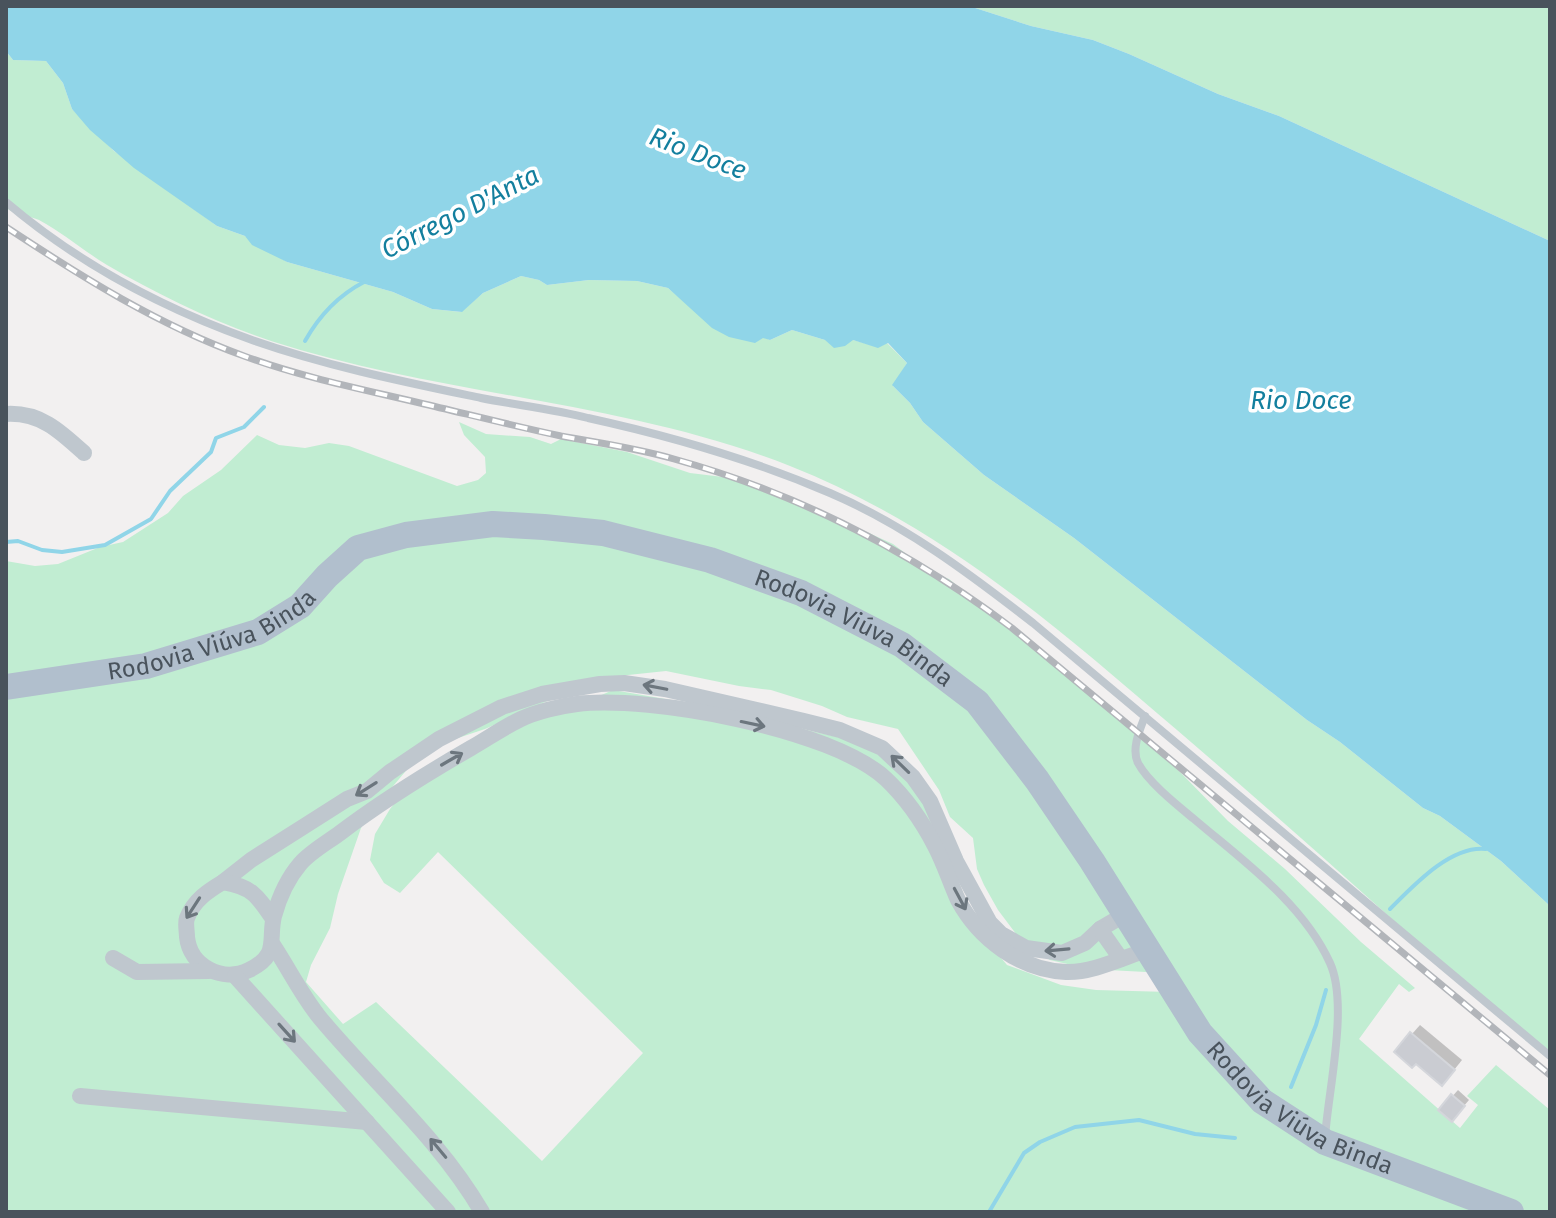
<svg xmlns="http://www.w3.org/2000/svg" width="1556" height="1218" font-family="'Fira Sans',sans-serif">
<rect width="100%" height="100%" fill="#f2f0f0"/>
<g fill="#c1edd2" fill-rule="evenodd">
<path d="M969,6H1550V241L1279,116L1218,94L1129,54L1093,40L1031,26Z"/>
<path d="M6,51L13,60L46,61L63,83L72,109L114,151L217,226L245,236L287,262L393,292L432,309L461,312L483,293L521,276L539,280L547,285L589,280L637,281L668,288L689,306L770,340L792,330L825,340H853L878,347L887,343L907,363L893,386L910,403L923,422L984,475L1074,538L1307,720L1340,742L1423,808L1440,816L1501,861L1550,906V1060C1426,950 1303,838 1177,730C1054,625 943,527 790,466C623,400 441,396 271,341C214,322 159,295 107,265C84,251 63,233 39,220C28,215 17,216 6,208Z"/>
<path d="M459,422L486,434L530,437L551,444L561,439L627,452L690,473L723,477L788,496L893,544L929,571L949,579L1131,728L1181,773L1228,821L1285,869L1361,942L1415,988L1409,992L1399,984L1359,1039L1460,1128L1478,1105L1467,1096L1496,1065L1550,1110V1212H6V561L35,566L58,564L100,547L123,542L168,513L183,496L221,470L257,435L279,445L305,448L329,443L349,446L457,486L478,480L486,473L485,457L464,435ZM666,671L739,686L771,690L822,706L847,717L898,729L939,790L950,817L973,838L977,869L984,885L998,910L1023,943L1050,960L1089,969L1165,973L1169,992L1096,990L1061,985L1007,965L971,922L918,790L884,756L855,741L689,703L613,690L574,707L538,719L443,761L408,787L390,809L375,834L370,860L384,883L400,893L438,852L643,1053L542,1161L376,1002L343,1024L306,982L311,965L330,928L338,894L361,828L373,810L415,760L446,742L485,729L576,688L609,677Z"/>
</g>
<path fill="#90d5e8" d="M6,6H969L1031,26L1093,40L1129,54L1218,94L1279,116L1550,241V906L1501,861L1440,816L1423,808L1340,742L1307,720L1074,538L984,475L923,422L910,403L892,385L907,363L888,343L878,348L853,340L845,346L834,348L825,340L792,330L770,340L763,338L755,343L729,337L712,328L668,288L637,281L589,280L547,285L539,280L521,276L483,293L462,312L432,309L393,292L287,262L252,245L245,236L217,226L134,168L90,130L72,109L63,83L46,61L13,60L6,51Z"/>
<g fill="#0003">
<path d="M1420,1025L1462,1060L1450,1075L1396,1052Z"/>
<path d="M1458,1090L1469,1100L1457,1114L1441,1109Z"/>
</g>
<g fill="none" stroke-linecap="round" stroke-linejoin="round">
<g stroke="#90d5e8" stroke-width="4">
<path d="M305,341C319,316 339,295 364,282"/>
<path d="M6,542L18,541L42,550L62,552L105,545L151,519L170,491L211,452L216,438L244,427L264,407"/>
<path d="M1390,909C1414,885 1451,845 1486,849"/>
<path d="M1291,1087L1316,1025L1326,990"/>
<path d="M989,1212L1024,1153L1040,1142L1075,1127L1139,1120L1195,1134L1235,1138"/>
</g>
</g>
<g fill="#caccd2" stroke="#d4d6db" stroke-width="2">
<path d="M1410,1032L1455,1070L1442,1086L1416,1064L1412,1068L1394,1052Z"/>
<path d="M1451,1094L1465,1106L1452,1122L1438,1110Z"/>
</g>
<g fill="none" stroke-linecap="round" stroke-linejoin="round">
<g stroke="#bfc7ce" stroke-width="8">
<path d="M6,202C79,264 162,308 252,340C326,366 405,382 481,398C516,405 553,409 588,418C670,436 753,460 830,493C905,525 970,574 1033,623L1550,1056"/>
<path d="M1145,716C1140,729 1131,749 1138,763C1148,782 1177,805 1194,819C1242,860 1303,903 1330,963C1349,1005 1328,1091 1325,1138"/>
</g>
<g stroke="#bfc7ce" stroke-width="16">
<path d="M6,414C40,412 60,431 84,453"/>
<path d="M223,882L251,860L303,827L347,799L367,791L390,772L439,739L502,707L542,694L600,684L624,683L665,689L804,721L840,730L882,748L913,777L930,801L956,861L990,923L1001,934L1026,948L1062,953L1085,943L1100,929L1124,915"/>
<path d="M273,919C257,895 252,887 223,882C208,891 194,900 187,918C185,923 187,931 187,937C190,966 222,983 249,970C280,955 268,940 274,916C279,898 288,878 300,864C310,852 328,842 340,833C382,801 426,774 471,748C487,739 504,727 521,719C536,712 560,706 577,704C649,695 833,729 886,779C906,798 922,821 935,846C944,863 950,882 958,900C979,939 1020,970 1066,972C1092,973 1122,958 1147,950"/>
<path d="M1100,929L1121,959"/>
<path d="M273,945C289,969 302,996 320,1018C374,1083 439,1138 482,1212"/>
<path d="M113,958L137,972L209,971"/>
<path d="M235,976L448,1212"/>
<path d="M80,1096L367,1122"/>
</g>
<path stroke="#b1bfcd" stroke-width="26" id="s1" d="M6,687L146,666L258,632L300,606L327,576L358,548L406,535L493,524L544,527L603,533L710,560L801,593L902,645L977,702L1037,780L1092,861L1200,1033L1262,1101L1325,1142L1511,1212"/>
<g stroke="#b2b5ba" stroke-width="7">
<path id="rail" d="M6,227C82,277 158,325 244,356C301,377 361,389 420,403C467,414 514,426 561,436C599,443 636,448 674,459C797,493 910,551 1012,628L1550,1075"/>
</g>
<use href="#rail" stroke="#fff" stroke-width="4" stroke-dasharray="12" stroke-linecap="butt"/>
</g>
<defs><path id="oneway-shaft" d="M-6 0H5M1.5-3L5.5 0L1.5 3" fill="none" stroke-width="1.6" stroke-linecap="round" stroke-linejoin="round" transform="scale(2)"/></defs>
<g stroke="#6c767e">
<use href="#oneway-shaft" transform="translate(655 687) rotate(-169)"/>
<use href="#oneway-shaft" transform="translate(753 724) rotate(12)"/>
<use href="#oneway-shaft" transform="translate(452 759) rotate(-30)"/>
<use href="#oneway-shaft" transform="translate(900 764) rotate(-136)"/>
<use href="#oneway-shaft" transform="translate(366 789) rotate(148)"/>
<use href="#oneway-shaft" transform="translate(960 899) rotate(62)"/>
<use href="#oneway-shaft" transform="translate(193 908) rotate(123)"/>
<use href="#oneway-shaft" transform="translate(1057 950) rotate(175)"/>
<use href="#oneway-shaft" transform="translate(287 1033) rotate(48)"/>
<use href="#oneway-shaft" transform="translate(438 1148) rotate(-130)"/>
</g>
<g text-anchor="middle" stroke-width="7" stroke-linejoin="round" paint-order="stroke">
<g font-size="24" fill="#49535c" stroke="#fff">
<text dy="8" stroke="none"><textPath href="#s1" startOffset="214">Rodovia Viúva Binda</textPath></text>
<text dy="8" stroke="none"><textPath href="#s1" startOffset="908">Rodovia Viúva Binda</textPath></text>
<text dy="8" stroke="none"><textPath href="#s1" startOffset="1580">Rodovia Viúva Binda</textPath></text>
</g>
<g font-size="26" font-style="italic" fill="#137f9e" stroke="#fff">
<text transform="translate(698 153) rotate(21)" y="9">Rio Doce</text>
<text transform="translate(460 212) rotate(-27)" y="9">Córrego D'Anta</text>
<text x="1301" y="409">Rio Doce</text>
</g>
</g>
<rect width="1556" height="1218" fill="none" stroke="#49535c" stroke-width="16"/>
</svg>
